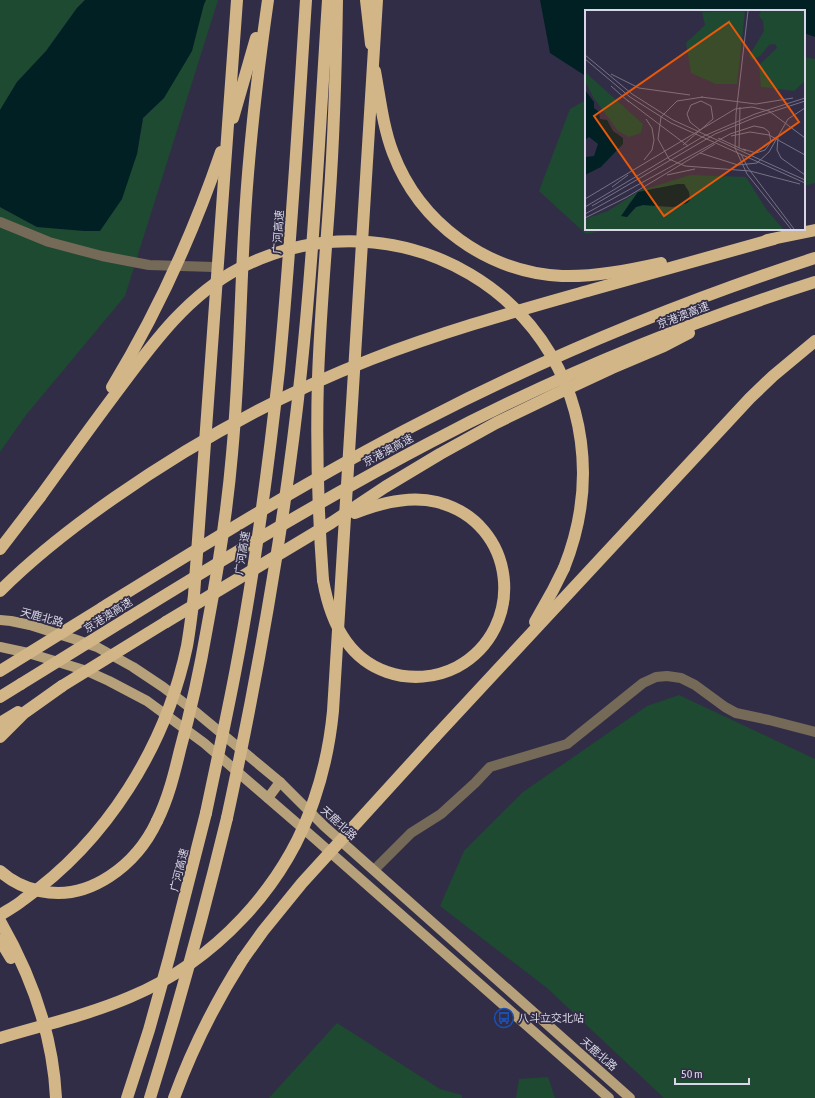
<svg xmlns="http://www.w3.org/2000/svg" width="815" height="1098" font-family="'Asap Condensed','Noto Sans SC',sans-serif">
<rect width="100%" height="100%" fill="#322d46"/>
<g fill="#1d4a30">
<path d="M0,0H85L77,8L46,51L17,82L0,110Z"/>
<path d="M206,0H218L125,296L26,415L0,452V207L37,227L137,154L143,118L164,98Z"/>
<path d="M804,57L815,59V183L804,186Z"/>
<path d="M586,100V229H612L586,234L539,191L570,109Z"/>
<path d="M679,695L815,759V1098H664L547,988L440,906L464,851L523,792L647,706Z"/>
<path d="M337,1023L440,1089L462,1095V1098H269Z"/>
<path d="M548,1077L555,1098H516L519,1079Z"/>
</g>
<g fill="#002024">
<path d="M85,0H206L204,4L192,51L164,98L143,118L137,154L122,199L100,231H84L37,227L0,207V110L17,82L46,51L77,8Z"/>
<path d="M540,0H815V37L804,33V11H586V74L584,75L550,53Z"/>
</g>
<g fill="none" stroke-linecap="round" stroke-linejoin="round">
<g stroke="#756a57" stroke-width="10">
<path d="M0,222L49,242L102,256L149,265L214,267"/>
<path d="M374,870L411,833L441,814L475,783L490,767L567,744L643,683L656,677L667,676L681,678L695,685L725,707L736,713L769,720L815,732"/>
</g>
<g stroke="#b7a17b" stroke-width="10">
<path d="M0,620L11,621L30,625L74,639L97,647L133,667L163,687L197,713L280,782L324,826L630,1098"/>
<path d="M0,647L28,653L58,662L87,671L109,681L147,701L204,743L314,838L609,1098"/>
<path d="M268,798L280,782"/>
</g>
<g stroke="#d2b688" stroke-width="12">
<path d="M366,0L371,44"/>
<path d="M375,71C380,98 383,127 393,153C420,224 487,272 562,276C595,277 629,270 661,263"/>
<path d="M767,240L815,230"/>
<path d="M0,549L40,497"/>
<path d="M323,580C330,620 346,658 387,672C410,680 436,678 457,667C528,628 517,522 437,502C410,495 380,503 355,513"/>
<path d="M0,591C35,556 74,526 114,498C194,442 281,394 372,359C444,331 517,311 591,290C652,273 713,256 774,239"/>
<path d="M102,608C207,543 313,477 423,421C549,356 680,302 815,258"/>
<path d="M128,618C228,556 328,496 431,442C554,377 683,324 815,282"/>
<path d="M166,622L331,523L385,487L440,454L496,423L556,394L612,368L664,346L689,333"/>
<path d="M535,622L553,590L564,568"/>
<path d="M0,697L21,684"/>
<path d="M0,723L18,712"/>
<path d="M0,737L24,713L62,686"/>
<path d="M435,737L750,398L773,376L815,341"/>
<path d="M0,871C11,881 25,888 40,891C90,902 137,864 157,821"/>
<path d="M0,921C31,975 53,1035 56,1098"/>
<path d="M0,940L11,958"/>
<path d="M127,1098L149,1030L169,958L206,813"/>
<path d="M150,1098C179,1005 204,912 227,818"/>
<path d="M174,1098C192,1049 215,1003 243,959"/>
</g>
<g stroke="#d2b688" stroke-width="12">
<path d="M233,118L256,38"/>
<path d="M112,387C157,313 193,234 221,152"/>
<path d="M40,497C66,461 92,425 119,389C153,343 188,295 240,268C397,188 582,296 583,473C583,506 576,538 564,568"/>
<path d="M323,580C318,513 316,446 318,378C320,320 325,263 329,206C334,137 336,69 337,0"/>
<path d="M0,671L102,608"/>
<path d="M21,684L128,618"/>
<path d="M62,686L166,622"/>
<path d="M206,813C216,765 227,716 236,668C255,569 268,470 279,370C291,247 298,123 306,0"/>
<path d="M227,818C259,670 285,522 301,372C314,248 320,124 328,0"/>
<path d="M157,821C168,799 174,775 180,750C191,710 200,669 207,628C218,570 227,513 232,454C239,380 240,307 244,233C248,155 257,77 268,0"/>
<path d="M0,915C8,910 16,906 23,900C107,841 166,746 187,646C190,629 192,612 194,595L237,0"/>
<path d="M243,959L263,931L302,883L435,737"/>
<path d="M0,1038C43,1025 88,1015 130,997C214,962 285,887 314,800C324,771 330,742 333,711L377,0"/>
</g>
</g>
<defs>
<g id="bus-ring" transform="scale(1)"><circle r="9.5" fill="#322d46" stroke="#1a4fb4" stroke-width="1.5"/><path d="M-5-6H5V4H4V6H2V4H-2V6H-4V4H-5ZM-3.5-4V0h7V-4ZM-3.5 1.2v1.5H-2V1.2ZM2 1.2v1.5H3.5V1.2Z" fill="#1a4fb4"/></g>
</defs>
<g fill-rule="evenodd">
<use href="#bus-ring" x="504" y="1018"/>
</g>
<g text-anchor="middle" stroke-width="3.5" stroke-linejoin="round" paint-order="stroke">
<g font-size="11" fill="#d9d7e7" stroke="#322d46">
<text transform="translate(278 232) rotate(-86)" y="4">广河高速</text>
<text transform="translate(683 315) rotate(-21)" y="4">京港澳高速</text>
<text transform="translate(388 450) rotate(-28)" y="4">京港澳高速</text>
<text transform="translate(242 553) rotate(-81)" y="4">广河高速</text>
<text transform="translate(108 615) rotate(-32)" y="4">京港澳高速</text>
<text transform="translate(42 617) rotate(15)" y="4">天鹿北路</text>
<text transform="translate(339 823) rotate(42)" y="4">天鹿北路</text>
<text transform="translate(179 870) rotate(-76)" y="4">广河高速</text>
<text transform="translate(599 1054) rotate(41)" y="4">天鹿北路</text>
</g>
<g font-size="11" fill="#d9d7e7" stroke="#322d46" text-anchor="start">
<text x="518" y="1022">八斗立交北站</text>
</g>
</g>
<g transform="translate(585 10)">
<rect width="220" height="220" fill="#322d46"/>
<path d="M176,1H220V71L209,81L176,77L174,55L192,38L190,34L184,35L175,46L167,50L164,46L179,21L178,11L174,6ZM102,2L160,1L152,74H131L106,63L101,33L120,15L117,2ZM0,62L58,114L56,123L44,127L33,121L8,87L0,71ZM105,165L161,167L181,199L198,219H0V209L23,201L54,181ZM93,174H99L104,182L88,197L58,195L51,197L42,207L43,195L51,185L69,178H81Z" fill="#1d4a30" fill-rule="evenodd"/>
<path d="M0,80L9,92V98L14,102L15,109L22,110L28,121L38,128V134L16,157L0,165V147L9,146L13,134L4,127L0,130ZM93,174H99L104,182L105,190L102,193L88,197L58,195L51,197L42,207L36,206L53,182Z" fill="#002024"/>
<path fill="none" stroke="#757186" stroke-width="1" d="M163,1L151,104L150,138L162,164L206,219M0,45L47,84L88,110L220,170M0,49L45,87L86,113L220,173M26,64L54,78L105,85M26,76L44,92M116,87L171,94L208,88M118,87L92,91L76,107L73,129L84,149L100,156L165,161L215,174M42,90L103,136M146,126L165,122L184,125L220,145M133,128L161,141M193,128L192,140L196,148L220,165M98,135L128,109L126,96L116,91L106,95L102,104L105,112L115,120M154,138L155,97M115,143L153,155L172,153L184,142L203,109L220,98M156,144L163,158L209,219M59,150L67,140L69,130L67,118L61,109M82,165L110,159M27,177L43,165M0,189L150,99L167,97L184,101L220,128M7,196L130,124L171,107L220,91M0,197L119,126L170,104L220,88M0,204L145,124L169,116L179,118L184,122L186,132L180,140L171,143L158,139M0,208L42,187L130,134"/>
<path fill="#e8590c" fill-opacity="0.15" stroke="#e8590c" stroke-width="2" d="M144,12L214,112L79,206L9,106Z"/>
<rect width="220" height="220" fill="none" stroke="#d9d7e7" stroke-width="2"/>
</g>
<path d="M675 1078v6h74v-6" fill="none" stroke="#d9d7e7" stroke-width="2"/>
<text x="681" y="1078" font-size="12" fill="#d9d7e7" stroke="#322d46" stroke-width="3" paint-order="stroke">50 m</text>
</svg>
